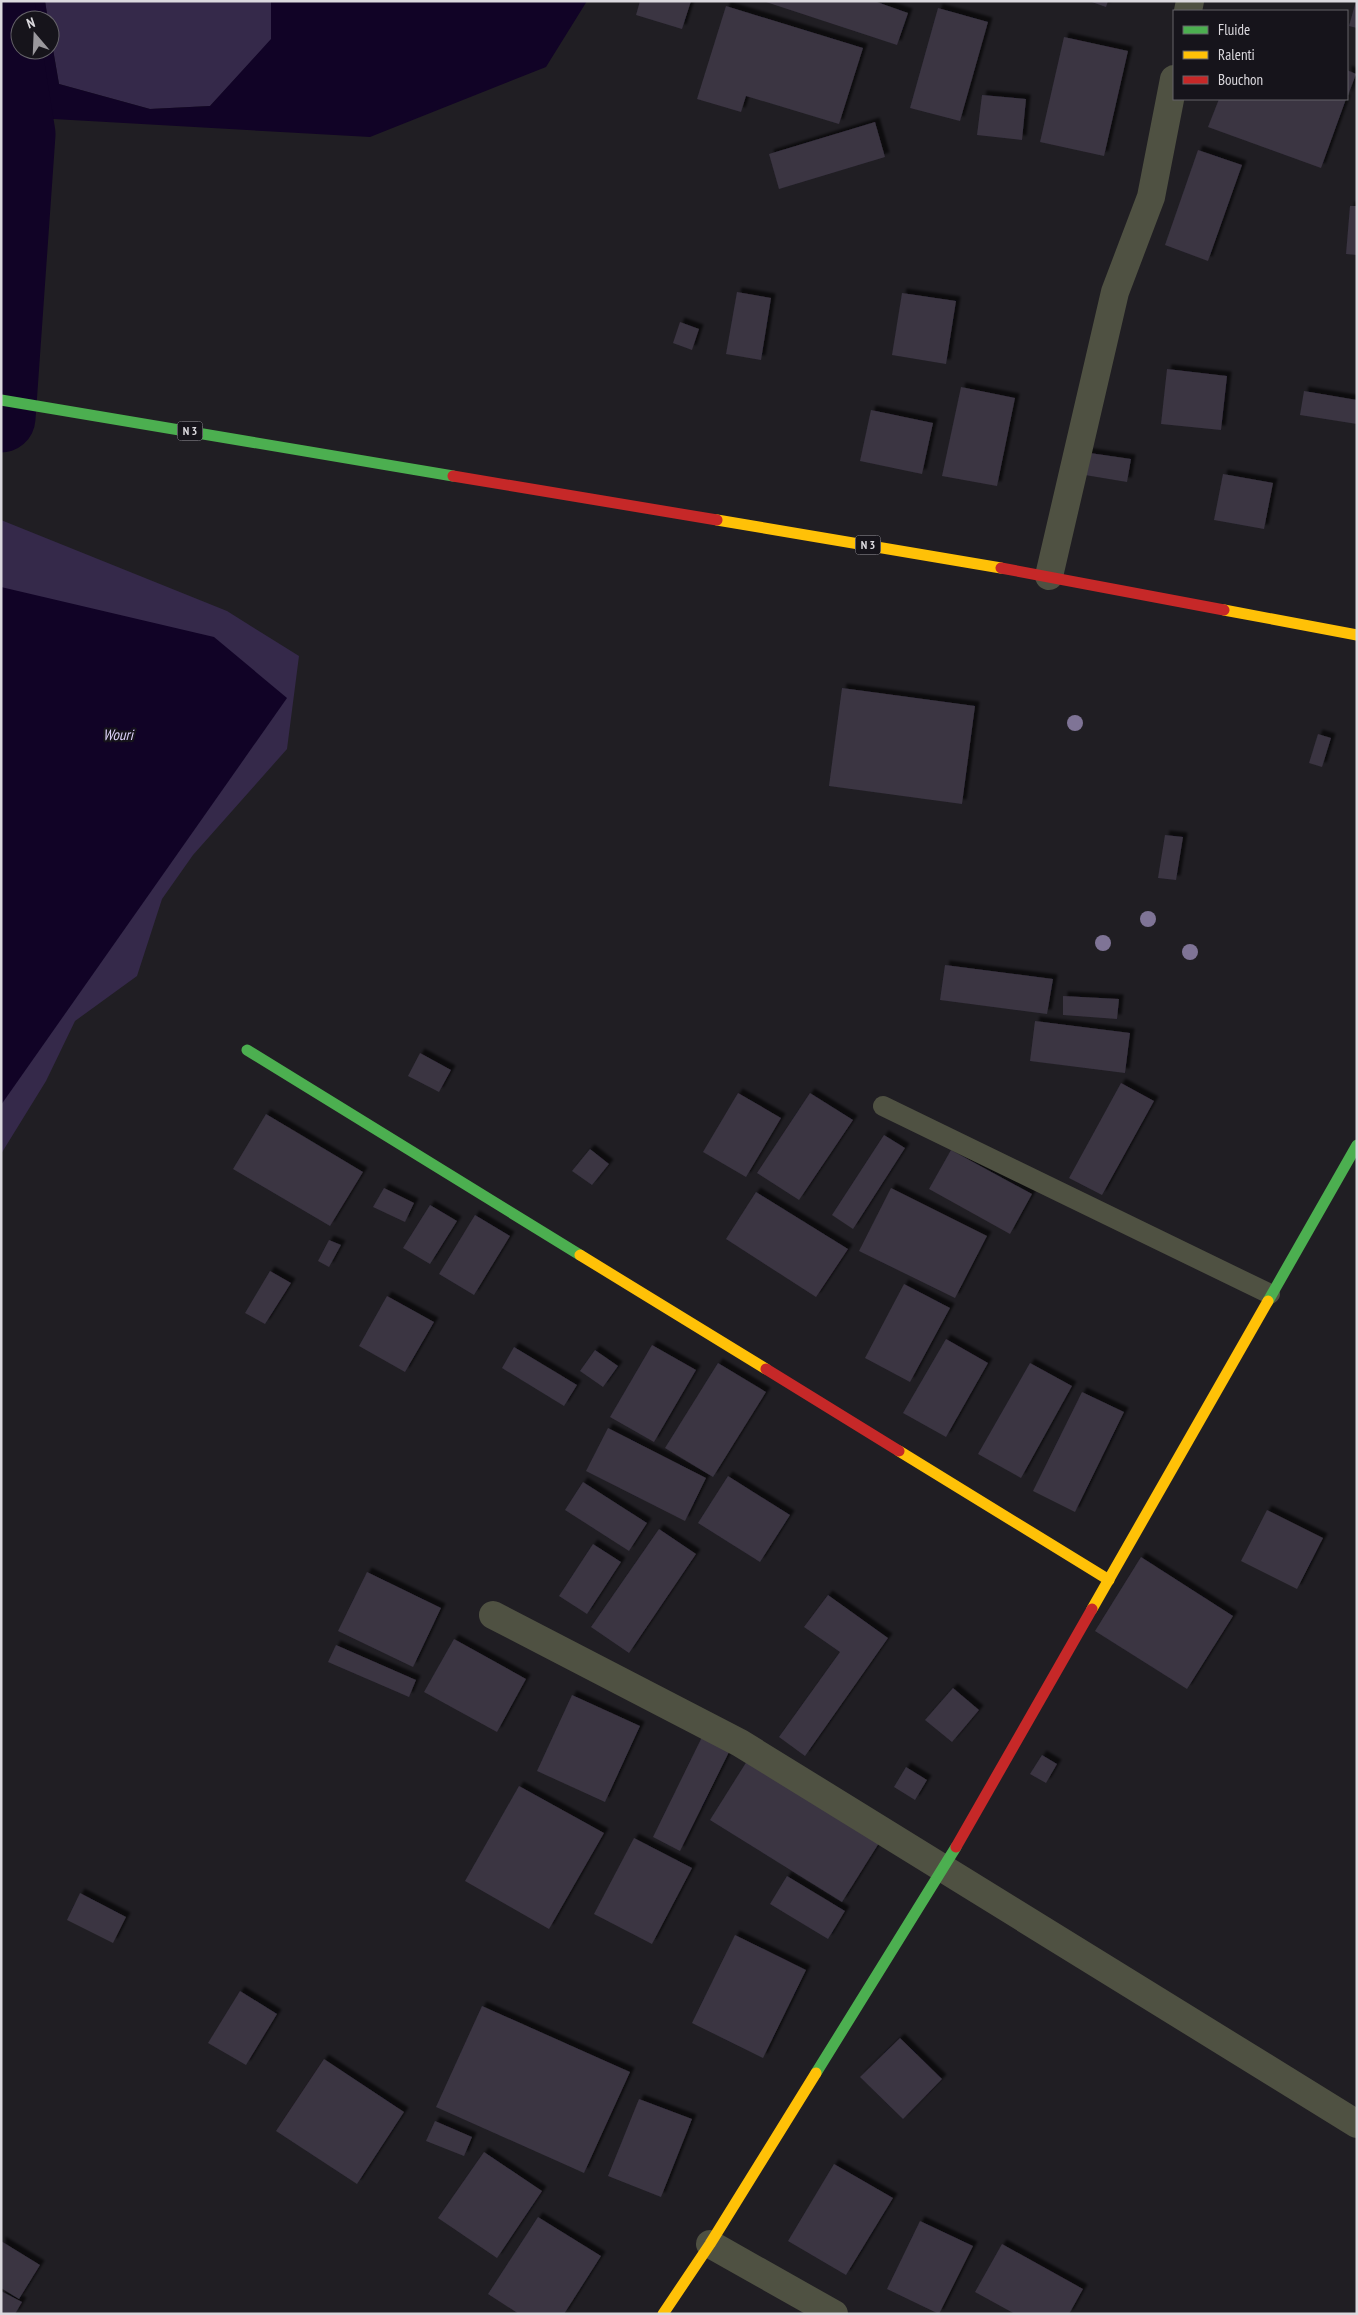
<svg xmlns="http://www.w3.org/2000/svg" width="1358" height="2315" font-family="'PT Sans Narrow',sans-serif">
<defs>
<filter id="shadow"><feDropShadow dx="4.5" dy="-4.5" stdDeviation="1" flood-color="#0009"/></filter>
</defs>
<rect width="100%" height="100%" fill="#201e23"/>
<g fill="#35294a">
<path d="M45,1H271L272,39L210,106L150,109L59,84L50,32V20H48Z"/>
<path d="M1,520L227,611L299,656L287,749L193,855L162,899L137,976L75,1021L46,1081L1,1154Z"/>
</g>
<g fill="#110326">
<path d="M1,1H45L48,20H20V50H50V32L59,84L150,109L210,106L271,39V1H587L546,67L370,137L1,116Z"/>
<path d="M1,587L214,637L287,698L1,1105Z"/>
</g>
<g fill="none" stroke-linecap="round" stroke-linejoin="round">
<path stroke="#110326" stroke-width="69" d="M1,10L21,134L1,418"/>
</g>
<g fill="#3a3442" filter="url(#shadow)">
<path d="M640,1H691L682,29L636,15Z"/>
<path d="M874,1L908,13L897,45L766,2Z"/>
<path d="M1089,1H1108L1106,7Z"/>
<path d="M1356,1H1357V28L1349,26Z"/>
<path d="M726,6L863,48L839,124L746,96L741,112L697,99Z"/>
<path d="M938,8L988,22L960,121L910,108Z"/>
<path d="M1064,37L1128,51L1104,156L1040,142Z"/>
<path d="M1347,70L1356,74L1347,98Z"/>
<path d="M982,95L1026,99L1022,140L977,135Z"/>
<path d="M1219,99H1346L1321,168L1208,127Z"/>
<path d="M875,122L885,157L779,189L769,154Z"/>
<path d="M1198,150L1242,165L1208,261L1165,245Z"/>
<path d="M1350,206H1357V255L1346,254Z"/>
<path d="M737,292L771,298L761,360L726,354Z"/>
<path d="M902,293L956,301L946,364L892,355Z"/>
<path d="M680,322L699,329L692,350L673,343Z"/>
<path d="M1167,369L1227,376L1221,430L1161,424Z"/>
<path d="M961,387L1015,398L997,486L942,476Z"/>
<path d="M1304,391L1357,400V424L1300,415Z"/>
<path d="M871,410L933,423L922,474L860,461Z"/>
<path d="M1083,452L1131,459L1127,482L1079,474Z"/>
<path d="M1223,474L1273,483L1264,529L1214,520Z"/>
<path d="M842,688L975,706L962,804L829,786Z"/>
<path d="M1318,734L1331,738L1322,767L1309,763Z"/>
<path d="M1165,835L1183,837L1176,880L1158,878Z"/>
<path d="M945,965L1053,979L1047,1014L940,1000Z"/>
<path d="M1063,996L1119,999L1117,1019L1063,1015Z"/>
<path d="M1035,1021L1130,1033L1125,1073L1030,1061Z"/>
<path d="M420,1053L451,1070L439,1092L408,1076Z"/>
<path d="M1121,1083L1154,1101L1102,1195L1069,1178Z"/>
<path d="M738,1093L781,1118L746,1177L703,1152Z"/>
<path d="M810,1093L853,1120L799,1200L757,1173Z"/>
<path d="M266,1114L363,1172L330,1226L233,1169Z"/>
<path d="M884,1135L905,1148L853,1229L832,1215Z"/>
<path d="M590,1149L609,1164L592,1185L572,1171Z"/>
<path d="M951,1150L1032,1194L1010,1234L929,1189Z"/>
<path d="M384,1188L414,1203L405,1222L373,1207Z"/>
<path d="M891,1188L987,1236L955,1298L859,1251Z"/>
<path d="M756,1192L848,1249L816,1297L726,1239Z"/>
<path d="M430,1205L457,1221L430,1264L403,1248Z"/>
<path d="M475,1215L510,1236L474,1295L439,1274Z"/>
<path d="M329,1240L341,1245L329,1267L318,1261Z"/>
<path d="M270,1271L291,1283L265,1324L245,1313Z"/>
<path d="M904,1284L950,1308L910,1382L865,1358Z"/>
<path d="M387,1296L434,1322L405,1372L359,1346Z"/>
<path d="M946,1339L988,1363L946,1437L903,1413Z"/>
<path d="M652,1345L696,1370L654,1442L610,1417Z"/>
<path d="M514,1347L577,1385L564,1406L502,1368Z"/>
<path d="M595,1350L618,1366L603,1387L580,1371Z"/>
<path d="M718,1363L766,1392L713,1477L665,1448Z"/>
<path d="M1030,1363L1072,1386L1021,1478L978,1454Z"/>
<path d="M1082,1392L1124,1412L1075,1512L1033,1491Z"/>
<path d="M608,1428L706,1478L685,1521L586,1471Z"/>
<path d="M728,1476L790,1515L760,1562L698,1523Z"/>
<path d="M583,1482L647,1523L629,1551L565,1510Z"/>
<path d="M1267,1510L1323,1538L1297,1589L1241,1561Z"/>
<path d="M659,1529L696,1554L629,1653L591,1627Z"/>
<path d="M593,1544L621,1562L587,1614L559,1596Z"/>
<path d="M1141,1557L1233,1616L1187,1689L1095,1631Z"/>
<path d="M367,1572L441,1608L413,1667L338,1631Z"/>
<path d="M828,1595L888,1638L805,1756L779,1737L840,1652L804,1627Z"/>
<path d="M454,1639L526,1679L497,1732L424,1692Z"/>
<path d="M336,1645L416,1680L409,1697L328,1662Z"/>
<path d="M953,1688L979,1710L952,1742L925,1720Z"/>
<path d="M572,1695L640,1726L605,1802L537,1771Z"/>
<path d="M702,1737L730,1750L680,1851L653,1837Z"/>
<path d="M1042,1755L1057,1764L1046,1783L1030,1774Z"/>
<path d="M747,1761L879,1843L842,1902L710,1820Z"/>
<path d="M906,1767L927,1780L915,1800L894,1787Z"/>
<path d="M519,1786L604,1833L549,1929L465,1881Z"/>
<path d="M634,1838L692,1868L652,1944L594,1914Z"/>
<path d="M787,1876L845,1911L828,1939L770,1904Z"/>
<path d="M80,1893L126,1917L113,1943L67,1920Z"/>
<path d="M735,1935L806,1970L763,2058L692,2023Z"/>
<path d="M240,1991L277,2014L246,2065L208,2043Z"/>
<path d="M482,2006L630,2072L584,2173L436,2107Z"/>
<path d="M900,2038L942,2079L903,2119L860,2077Z"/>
<path d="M324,2059L404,2112L357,2184L276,2131Z"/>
<path d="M639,2099L692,2119L661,2197L608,2176Z"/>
<path d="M435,2121L472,2137L464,2156L426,2141Z"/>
<path d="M484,2152L542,2191L497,2258L438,2218Z"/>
<path d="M834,2164L893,2198L846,2275L788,2241Z"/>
<path d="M538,2217L601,2256L564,2314H519L488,2294Z"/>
<path d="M920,2221L973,2246L939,2314L887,2289Z"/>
<path d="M1,2241L40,2265L19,2299L1,2288Z"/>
<path d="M1002,2244L1083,2289L1069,2314H1015L975,2292Z"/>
<path d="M1,2291L22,2302L15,2314H1Z"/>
</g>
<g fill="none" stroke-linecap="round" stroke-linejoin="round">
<path stroke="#4f5142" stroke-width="20" d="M883,1106L1270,1294"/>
<g stroke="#4f5142" stroke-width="28">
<path d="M1188,11L1190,1"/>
<path d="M1049,576L1115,292L1151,197L1174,79"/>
<path d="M493,1615L740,1743L1357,2124"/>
<path d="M710,2244L834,2314"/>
</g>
<g stroke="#4caf50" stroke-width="11">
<path d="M1,400L453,476"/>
<path d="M247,1050L580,1255"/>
<path d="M1268,1301L1357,1145"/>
<path d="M816,2073L956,1847"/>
</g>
<g stroke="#ffc107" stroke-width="11">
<path d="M717,520L1001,568"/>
<path d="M1224,610L1357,635"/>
<path d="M580,1255L766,1369"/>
<path d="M899,1451L1109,1580"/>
<path d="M1092,1609L1268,1301"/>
<path d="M663,2314L710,2244L816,2073"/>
</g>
<g stroke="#c62828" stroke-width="11">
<path d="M453,476L717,520"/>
<path d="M1001,568L1224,610"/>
<path d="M766,1369L899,1451"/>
<path d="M956,1847L1092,1609"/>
</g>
</g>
<g fill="#7f7496">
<circle cx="1075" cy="723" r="8"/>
<circle cx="1148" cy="919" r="8"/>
<circle cx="1103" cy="943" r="8"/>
<circle cx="1190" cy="952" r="8"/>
</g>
<g text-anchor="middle" stroke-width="4.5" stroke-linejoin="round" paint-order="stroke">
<g fill="#16141b" stroke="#a09ea4" stroke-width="1">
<rect x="177.5" y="421.5" width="25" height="19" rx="4"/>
<rect x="855.5" y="535.5" width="25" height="19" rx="4"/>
</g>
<g font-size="12" font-weight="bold" fill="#dbd9de">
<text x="190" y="435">N 3</text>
<text x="868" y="549">N 3</text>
</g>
<g font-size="15" font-style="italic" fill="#dcd1f8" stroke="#16141b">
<text x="118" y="740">Wouri</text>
</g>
</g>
<rect width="1358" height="2315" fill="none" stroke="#dbd9de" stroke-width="5"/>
<rect x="1173" y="10" width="175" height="90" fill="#16141b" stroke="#656369"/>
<rect x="1183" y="26" width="25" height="8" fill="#4caf50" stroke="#656369"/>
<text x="1218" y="35" font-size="15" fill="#dbd9de">Fluide</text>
<rect x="1183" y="51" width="25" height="8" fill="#ffc107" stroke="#656369"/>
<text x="1218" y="60" font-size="15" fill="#dbd9de">Ralenti</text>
<rect x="1183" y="76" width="25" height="8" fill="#c62828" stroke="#656369"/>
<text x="1218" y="85" font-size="15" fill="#dbd9de">Bouchon</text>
<g transform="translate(35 35) rotate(341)"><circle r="24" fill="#16141b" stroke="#656369"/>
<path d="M0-4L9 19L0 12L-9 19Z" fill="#9a989d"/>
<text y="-8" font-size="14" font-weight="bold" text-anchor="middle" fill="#dbd9de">N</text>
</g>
</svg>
